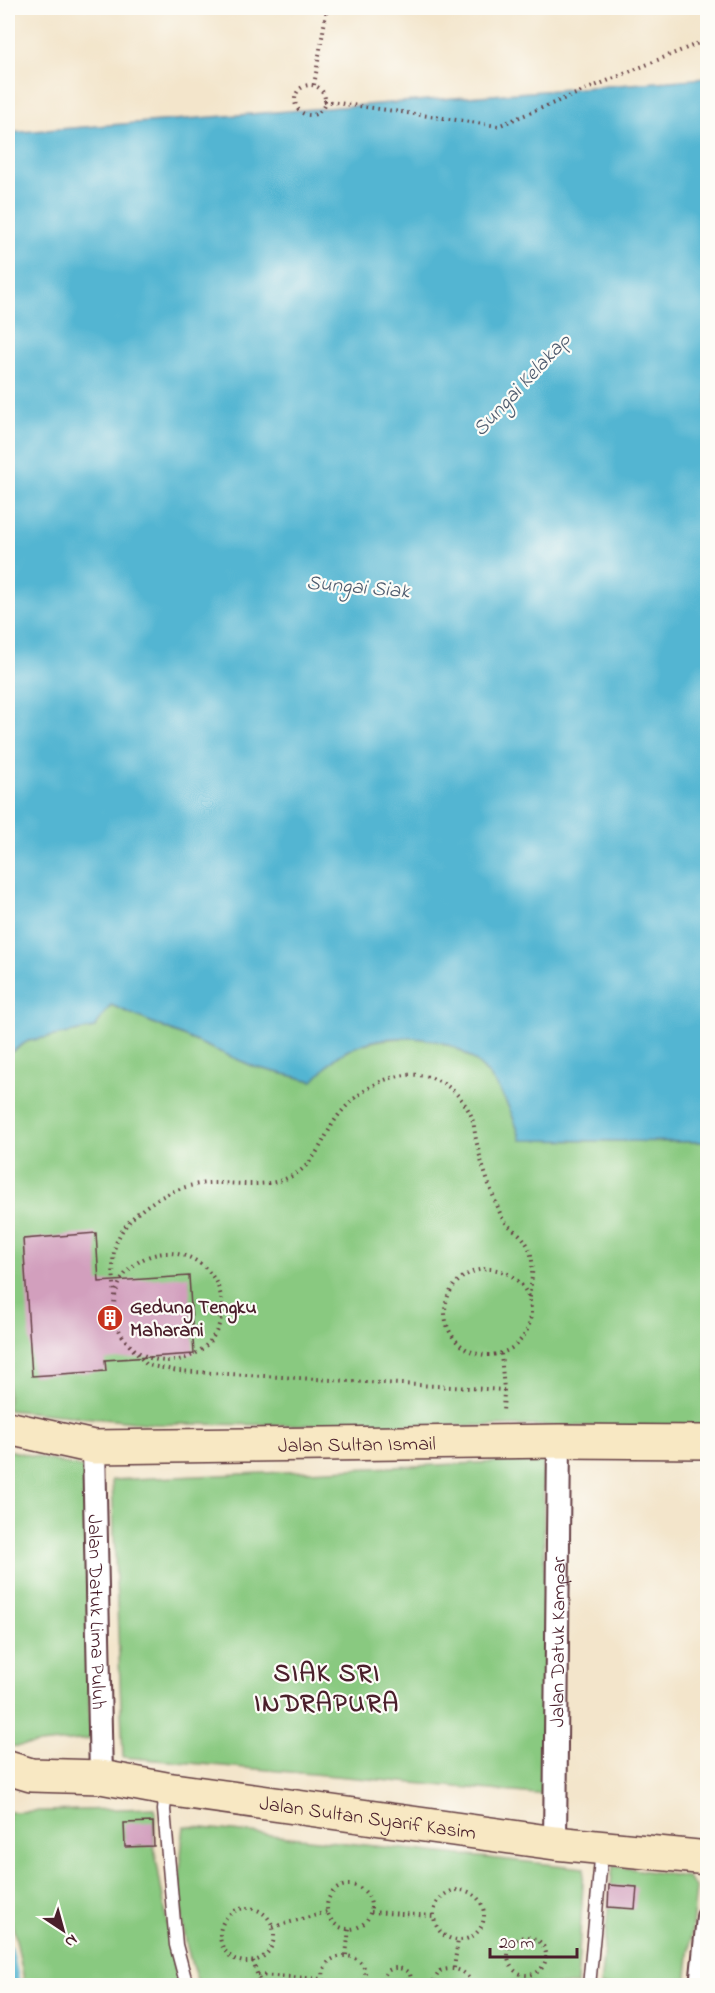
<svg xmlns="http://www.w3.org/2000/svg" width="715" height="1993" font-family="'Indie Flower',sans-serif">
<rect width="100%" height="100%" fill="#fdfcf7"/>
<filter id="ink" filterUnits="userSpaceOnUse"><feTurbulence type="fractalNoise" baseFrequency=".0167" numOctaves="2"/><feDisplacementMap in="SourceGraphic" scale="12" xChannelSelector="R" yChannelSelector="G"/><feConvolveMatrix kernelMatrix="1 2 1 2 8 2 1 2 1" color-interpolation-filters="sRGB"/></filter>
<filter id="wash" filterUnits="userSpaceOnUse"><feTurbulence type="fractalNoise" baseFrequency=".008" numOctaves="4" result="noise"/><feDisplacementMap in="SourceGraphic" scale="24" xChannelSelector="R" yChannelSelector="G"/><feGaussianBlur stdDeviation="1.35" result="paint"/><feColorMatrix in="noise" values="0 0 0 0 0 0 0 0 0 0 0 0 0 0 0 0 0 1.4 0 .05"/><feComposite in="paint" operator="in"/></filter>
<g filter="url(#wash)">
<rect width="100%" height="100%" fill="#f3e5cb"/>
<g fill="#89c980" stroke="#6a7456" stroke-width="1.5">
<path d="M111,1005L255,1067L312,1081C322,1072 332,1059 343,1053C364,1041 386,1038 409,1038C473,1038 504,1084 521,1140L707,1142V1427L155,1424L8,1410V1054L28,1041L94,1028Z"/>
<path d="M8,1450L84,1468L90,1739L8,1747Z"/>
<path d="M543,1460L547,1795L123,1757L112,1480Z"/>
<path d="M155,1808L154,1846L178,1985H25L15,1934L8,1912V1812Z"/>
<path d="M184,1826L584,1868L577,1985H199C178,1933 177,1881 184,1826Z"/>
<path d="M613,1866L686,1877L696,1888L686,1985L600,1986Z"/>
</g>
<path fill="#53b5d2" stroke="#4e6a7e" stroke-width="1.5" d="M707,78V1142L521,1140C504,1084 473,1038 409,1038C386,1037 364,1041 343,1053C332,1059 322,1072 313,1081L255,1067L111,1005L94,1028L28,1041L8,1054V133Z"/>
<g fill="none" stroke-linecap="round" stroke-linejoin="round">
<path stroke="#53b5d2" stroke-width="9" d="M8,1949L16,1986"/>
</g>
<g id="blocks">
<g fill="#d29fbd">
<path d="M96,1233L99,1282L189,1276L194,1354L105,1360L106,1371L32,1376L23,1239Z"/>
<path d="M153,1822L154,1846L125,1847L124,1823Z"/>
<path d="M609,1885L637,1887L635,1909L608,1907Z"/>
</g>
</g>
</g>
<g filter="url(#ink)">
<use href="#blocks" fill-opacity="0" stroke="#633d43" stroke-width="1.5"/>
<g fill="none" stroke-linecap="round" stroke-linejoin="round">
<g stroke="#633d43" stroke-width="15">
<g id="lane">
<path d="M166,1791L164,1810L176,1945L187,1986"/>
<path d="M589,1986L602,1849"/>
</g>
</g>
<g stroke="#633d43" stroke-width="26">
<g id="street">
<path id="s1" d="M94,1447L101,1777"/>
<path id="s2" d="M555,1843L559,1441"/>
<path d="M701,1986L708,1917"/>
</g>
</g>
<g stroke="#633d43" stroke-width="36">
<g id="secondary">
<path id="s3" d="M8,1428L94,1447L559,1441L708,1442"/>
<path id="s4" d="M8,1768L31,1775L101,1777L166,1789L555,1843L708,1858"/>
</g>
</g>
<g stroke="#633d43" stroke-width="4" stroke-dasharray="1.5 4.5" stroke-linecap="butt">
<path d="M314,85L327,8"/>
<circle cx="310" cy="100" r="15"/>
<path d="M324,101L498,126L699,43L708,44"/>
<circle cx="168" cy="1307" r="54"/>
<circle cx="488" cy="1312" r="43"/>
<path d="M115,1296C114,1282 112,1265 114,1251C121,1213 174,1184 209,1183C239,1182 271,1190 297,1173C320,1158 325,1130 342,1111C378,1069 440,1056 470,1113C475,1123 474,1133 477,1144C482,1167 491,1191 500,1213C504,1224 511,1227 519,1234C538,1252 532,1276 529,1299"/>
<path d="M129,1345L147,1365L178,1371L504,1390"/>
<path d="M501,1354L504,1390L503,1413"/>
<circle cx="349" cy="1907" r="22"/>
<circle cx="459" cy="1915" r="25"/>
<circle cx="247" cy="1935" r="27"/>
<path d="M371,1912L434,1916"/>
<path d="M273,1927L327,1912"/>
<circle cx="527" cy="1956" r="19"/>
<path d="M346,1955L349,1929"/>
<path d="M253,1961L261,1986"/>
<path d="M454,1968L458,1940"/>
<path d="M258,1975L323,1979"/>
<path d="M365,1980L381,1982"/>
<path d="M326,1986C309,1948 378,1944 363,1986"/>
<path d="M381,1986L386,1972C394,1966 403,1967 410,1974L413,1986"/>
<path d="M430,1986L440,1971C454,1966 468,1970 472,1986"/>
<path d="M520,1986L521,1974"/>
</g>
<use href="#lane" stroke="#fff" stroke-width="12"/>
<use href="#street" stroke="#fff" stroke-width="22"/>
<use href="#secondary" stroke="#f8e8c3" stroke-width="33"/>
</g>
</g>
<defs>
<g id="building-disc" transform="scale(1.35)"><circle r="9.5" fill="#c8321e" stroke="#fdfcf7"/><path d="M-4-6H4V6H1V3H-1V6H-4ZM-2.5-4.3h1.7v1.8h-1.7ZM.8-4.3h1.7v1.8H.8ZM-2.5-1h1.7V.8h-1.7ZM.8-1h1.7V.8H.8Z" fill="#fff"/></g>
</defs>
<g fill-rule="evenodd">
<use href="#building-disc" x="110" y="1318"/>
</g>
<g text-anchor="middle" stroke-width="4.5" stroke-linejoin="round" paint-order="stroke">
<g font-size="20" font-weight="bold" fill="#4a1f2b" stroke="#fdfcf7" text-anchor="start">
<text x="130" y="1313">Gedung Tengku<tspan x="130" dy="23">Maharani</tspan></text>
</g>
<g font-size="20" fill="#4a1f2b" stroke="#fdfcf7">
<text dy="7" stroke="none"><textPath href="#s3" startOffset="351">Jalan Sultan Ismail</textPath></text>
<text dy="7" stroke="none"><textPath href="#s1" startOffset="165">Jalan Datuk Lima Puluh</textPath></text>
<text dy="7" stroke="none"><textPath href="#s2" startOffset="201">Jalan Datuk Kampar</textPath></text>
<text dy="7" stroke="none"><textPath href="#s4" startOffset="364">Jalan Sultan Syarif Kasim</textPath></text>
</g>
<g font-size="21" font-style="italic" fill="#4e5b6e" stroke="#fdfcf7">
<text transform="translate(521 384) rotate(-47)" y="7">Sungai Kelakap</text>
<text transform="translate(358 586) rotate(5)" y="7">Sungai Siak</text>
</g>
<g font-size="26" font-weight="bold" letter-spacing="1.5" fill="#4a1f2b" stroke="#fdfcf7">
<text x="327" y="1681">SIAK SRI<tspan x="327" dy="30">INDRAPURA</tspan></text>
</g>
</g>
<rect width="715" height="1993" fill="none" stroke="#fdfcf7" stroke-width="30"/>
<g transform="translate(63 1930) rotate(144)" stroke="#fdfcf7" stroke-width="4.5" paint-order="stroke">
<path d="M0-4.5L10 22L0 15L-10 22Z" fill="#4a1f2b"/>
<text y="-9" font-size="16" font-weight="bold" text-anchor="middle" fill="#4a1f2b">N</text>
</g>
<path d="M490 1948v9h87v-9" fill="none" stroke="#4a1f2b" stroke-width="3"/>
<text x="499" y="1948" font-size="18" fill="#4a1f2b" stroke="#fdfcf7" stroke-width="4.5" paint-order="stroke">20 m</text>
</svg>
